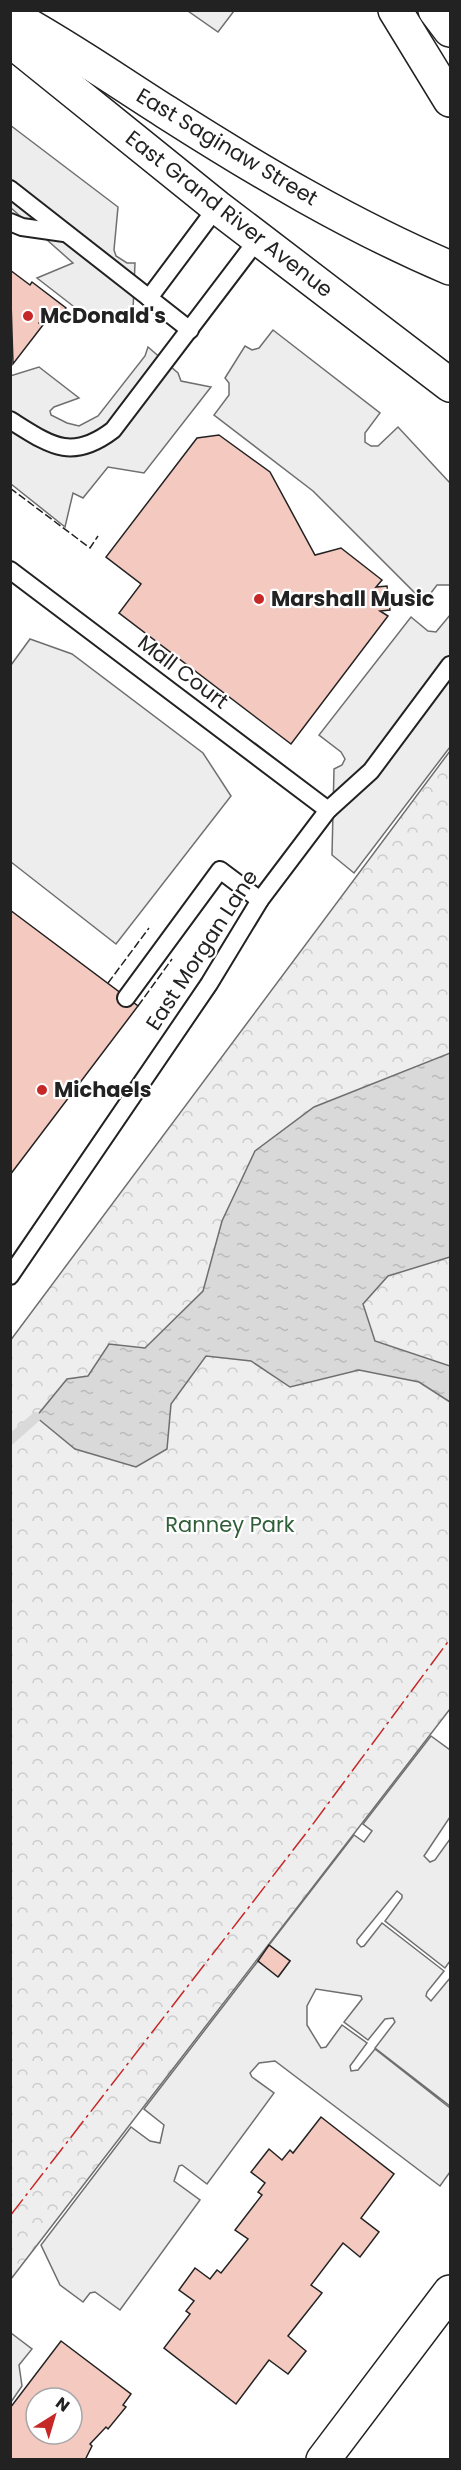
<svg xmlns="http://www.w3.org/2000/svg" width="461" height="2470" font-family="Poppins,sans-serif">
<defs>
<pattern id="forest-crowns" width="20" height="18" patternUnits="userSpaceOnUse" patternTransform="scale(1.5)"><rect width="20" height="18" fill="#eee"/><path d="M2 6a3 3 0 1 1 6 0M12 15a3 3 0 1 1 6 0" fill="none" stroke="#ccc"/></pattern>
<pattern id="water-ripples" width="26" height="14" patternUnits="userSpaceOnUse" patternTransform="scale(1.5)"><rect width="26" height="14" fill="#d9d9d9"/><path d="M2 4q2-2 4 0t4 0M15 11q2-2 4 0t4 0" fill="none" stroke="#bababa"/></pattern>
</defs>
<rect width="100%" height="100%" fill="#fff"/>
<path fill="url(#forest-crowns)" stroke="#6f6f6f" stroke-width="1.5" d="M450,751V1709L11,2279L10,1341Z"/>
<g fill="#ededed" stroke="#6f6f6f" stroke-width="1.5">
<path d="M188,11H234L218,32Z"/>
<path d="M10,125L118,207L114,250L116,256L127,263H135L133,310L95,323L37,278L73,263L11,208Z"/>
<path d="M273,330L380,413L365,433V442L371,446H378L398,427L450,483V585H437L424,602L313,491L214,415L229,395V383L225,378L245,346L252,350L259,348Z"/>
<path d="M148,347L178,373L181,381L211,387L144,473L108,467L83,498L73,493L65,527L11,484L10,376L39,367L79,398L54,407L50,411L51,415L67,423L79,426L98,416L145,356Z"/>
<path d="M450,615V747L354,873L332,855L334,769L342,765L345,759L341,752L319,735L411,617L428,631L436,632Z"/>
<path d="M30,639L72,654L203,753L231,796L116,944L11,862V665Z"/>
<path d="M431,1736L450,1750V1817L424,1856L430,1862L435,1860L450,1839V1961L445,1968L385,1921L402,1898V1895L397,1891L357,1940V1943L361,1947L364,1946L382,1923L444,1971L427,1992L426,1996L431,2001L450,1978V2106L375,2048L395,2022L393,2018L385,2019L368,2040L344,2022L362,1999L361,1996L316,1989L307,2006V2025L321,2048L326,2047L342,2025L367,2043L350,2066L351,2071L358,2070L375,2049L450,2108V2172L440,2186L275,2061L259,2063L250,2073L252,2077L274,2093L207,2184L182,2165L179,2166L174,2181L200,2200L120,2310L95,2292L90,2293L83,2302L60,2285L41,2245L131,2127L150,2141L160,2143L164,2125L144,2109L258,1961L279,1976L290,1961L269,1945L354,1835L364,1842L372,1831L363,1824Z"/>
<path d="M11,2333L32,2349L19,2365L22,2386L11,2402Z"/>
</g>
<path fill="url(#water-ripples)" stroke="#6f6f6f" stroke-width="1.5" d="M450,1053V1257L388,1276L363,1304L375,1341L450,1366V1402L419,1382L359,1370L290,1387L251,1361L206,1356L171,1404L167,1449L136,1467L75,1449L36,1417L67,1379L88,1376L109,1344L145,1348L203,1291L222,1221L255,1151L314,1107Z"/>
<g fill="none" stroke-linecap="round" stroke-linejoin="round">
<path stroke="#d9d9d9" stroke-width="10" d="M10,1440L36,1417"/>
</g>
<g fill="#f3c9c0" stroke="#222" stroke-width="1.5" fill-rule="evenodd">
<path d="M10,270L30,285L32,282L66,308L58,320L48,312L39,323L43,325L13,364Z"/>
<path d="M219,435L270,472L315,555L341,548L382,580L376,587L387,586L390,610L380,611L388,616L291,744L119,613L141,584L106,557L197,438Z"/>
<path d="M10,910L138,1006L10,1175Z"/>
<path d="M269,1945L290,1961L278,1977L258,1961Z"/>
<path d="M321,2117L394,2174L361,2218L379,2232L360,2257L343,2243L311,2285L322,2293L288,2336L306,2351L288,2374L269,2360L236,2404L164,2348L190,2314L186,2311L194,2301L179,2290L195,2268L210,2279L217,2270L221,2273L248,2239L235,2230L262,2195L258,2192L265,2183L251,2172L269,2149L282,2160L290,2150L293,2153Z"/>
<path d="M61,2341L131,2394L123,2405L126,2407L108,2429L106,2427L90,2444L92,2446L85,2460H10V2408ZM36,2398H72V2434H36Z"/>
</g>
<g fill="none" stroke-linecap="round" stroke-linejoin="round">
<g stroke="#222" stroke-width="20">
<g id="service">
<path d="M10,189L190,330"/>
<path d="M10,222L22,227L64,233"/>
<path d="M149,298L217,207"/>
<path d="M10,420C50,445 71,462 113,430L258,239"/>
<path d="M10,570L328,810"/>
<path d="M126,998L220,870L260,900"/>
<path d="M10,1276L209,984L260,900L328,810L371,771L450,665"/>
</g>
</g>
<g stroke="#222" stroke-width="36">
<path id="minor" d="M323,2460L450,2292"/>
</g>
<g stroke="#222" stroke-width="36">
<g id="primary">
<path d="M395,10L450,100"/>
<path d="M435,10L450,30"/>
<path d="M10,15C64,44 114,79 166,112C257,170 351,226 450,268"/>
<path d="M10,40L217,207L450,385"/>
</g>
</g>
<use href="#service" stroke="#fff" stroke-width="16"/>
<use href="#minor" stroke="#fff" stroke-width="33"/>
<use href="#primary" stroke="#fff" stroke-width="33"/>
<g stroke="#222" stroke-width="1.5" stroke-dasharray="8 3" stroke-linecap="butt">
<path d="M10,488L90,548L98,536"/>
<path d="M108,983L149,928"/>
<path d="M138,1006L172,959"/>
</g>
<path stroke="#c62828" stroke-width="1.5" stroke-dasharray="21 4.5 3 4.5" stroke-linecap="butt" d="M10,2216L307,1832L450,1639"/>
</g>
<g fill="#c62828" stroke="#fff" stroke-width="2">
<circle cx="28" cy="316" r="6"/>
<circle cx="259" cy="599" r="6"/>
<circle cx="42" cy="1090" r="6"/>
</g>
<g text-anchor="middle" stroke-width="4.5" stroke-linejoin="round" paint-order="stroke">
<g font-size="21" fill="#222" stroke="#fff">
<text transform="translate(227 147) rotate(31)" y="7">East Saginaw Street</text>
<text transform="translate(229 214) rotate(38)" y="7">East Grand River Avenue</text>
<text transform="translate(183 672) rotate(37)" y="7">Mall Court</text>
<text transform="translate(202 950) rotate(-57)" y="7">East Morgan Lane</text>
</g>
<g font-size="21" font-weight="bold" fill="#222" stroke="#fff" text-anchor="start">
<text x="40" y="323">McDonald's</text>
<text x="271" y="606">Marshall Music</text>
<text x="54" y="1097">Michaels</text>
</g>
<g font-size="21" fill="#2f5e38" stroke="#fff">
<text x="230" y="1532">Ranney Park</text>
</g>
</g>
<rect width="461" height="2470" fill="none" stroke="#222222" stroke-width="24"/>
<g transform="translate(54 2416) rotate(37)"><circle r="28" fill="#ffffff" stroke="#a7a7a7" stroke-width="1.5"/>
<path d="M0-4.5L10 22L0 15L-10 22Z" fill="#c62828"/>
<text y="-9" font-size="16" font-weight="bold" text-anchor="middle" fill="#222222">N</text>
</g>
</svg>
